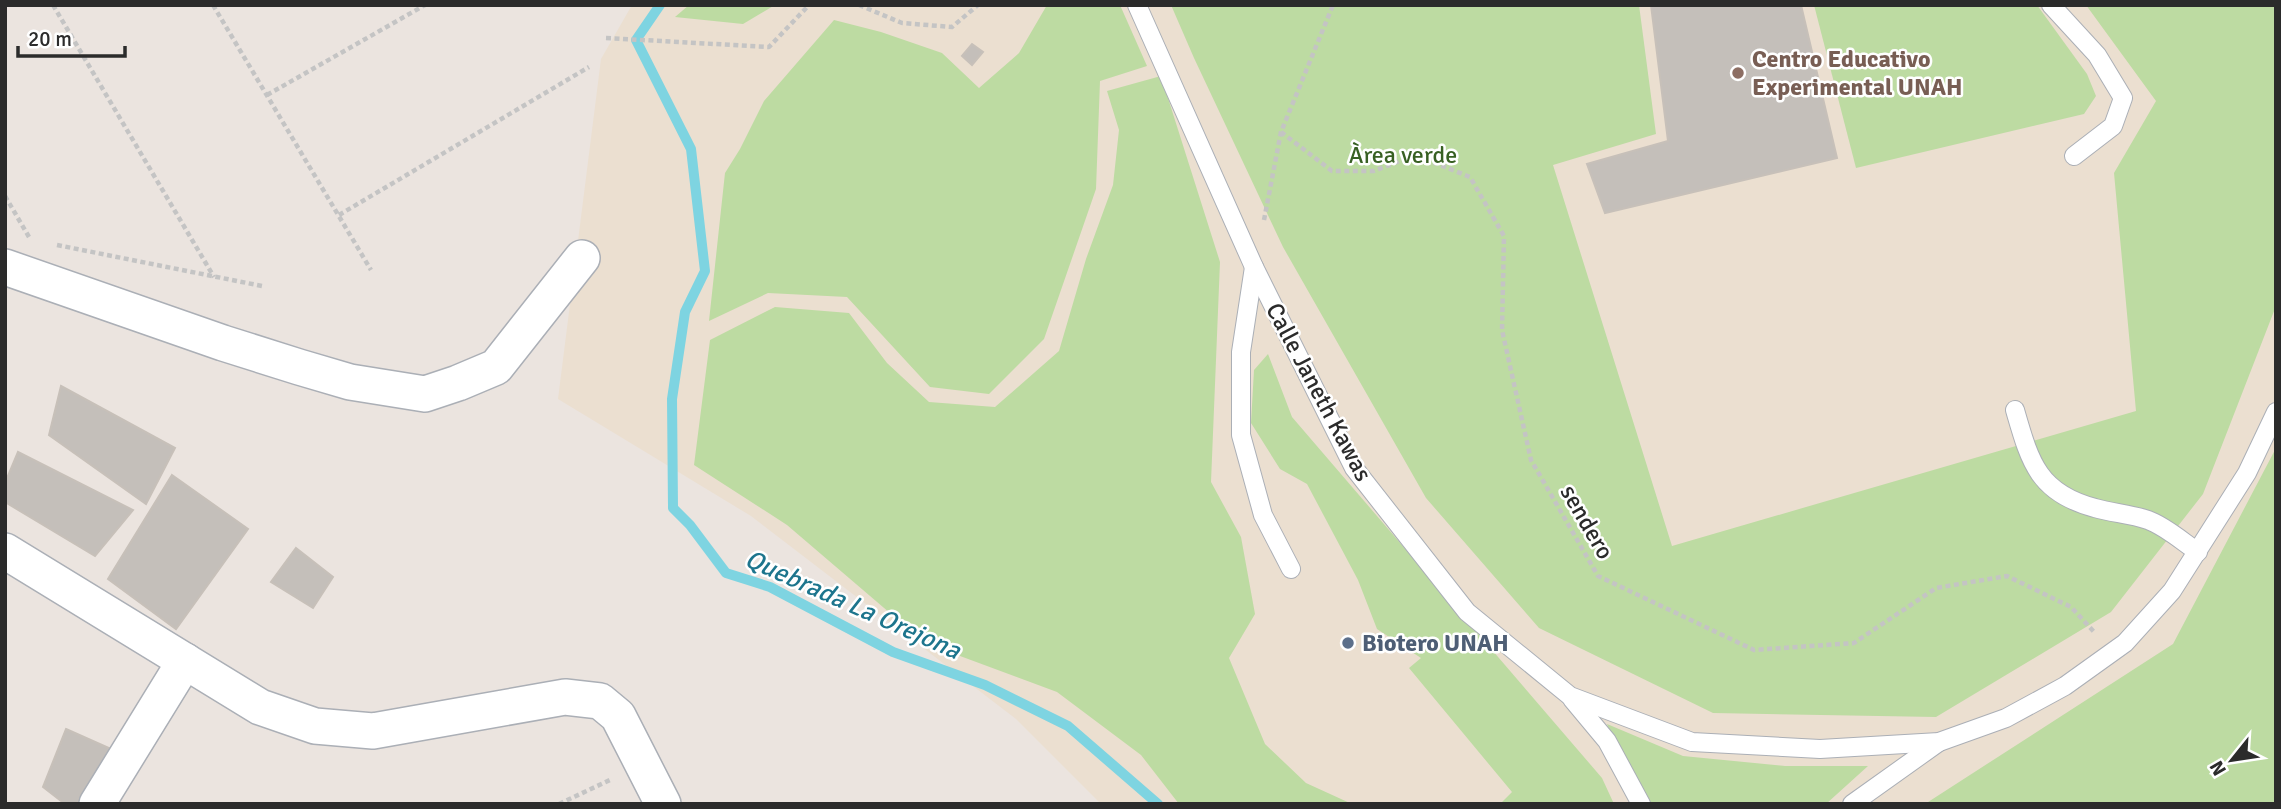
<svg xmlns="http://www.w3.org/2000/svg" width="2281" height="809" font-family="Signika,sans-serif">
<rect width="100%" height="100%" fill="#ebe4df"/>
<path fill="#ebdfd0" d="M632,5H2276V804H1101L1016,719L751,516L558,399L601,59Z"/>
<g fill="#bddba2">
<path d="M689,5H775L743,24L675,17Z"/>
<path d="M1047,5H1120L1147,66L1100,81L1096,189L1044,339L989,394L930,387L847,297L768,293L709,321L725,173L740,149L764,101L834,20L881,32L942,53L979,88L1019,53Z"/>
<path d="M1171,5H1639L1656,134L1553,165L1672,546L2136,411L2114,173L2156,101L2086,5H2276V306L2203,494L2111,612L1936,717L1713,713L1539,628L1426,498L1283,247L1194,58Z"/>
<path d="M1814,5H2037L2087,74L2096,96L2084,114L1856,168Z"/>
<path d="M1161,76L1220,262L1211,482L1241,537L1255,614L1229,658L1265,744L1306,783L1352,804H1179L1141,755L1057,692L925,643L787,525L694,465L710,340L775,307L849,313L887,363L929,402L995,407L1059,351L1086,259L1113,185L1119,130L1107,91Z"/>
<path d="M1268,354L1292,417L1602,778L1614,804H1500L1512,792L1409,668L1421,658L1377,629L1358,580L1307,484L1280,469L1251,423L1254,370Z"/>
<path d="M2276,448V804H1925L2173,644Z"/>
<path d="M1607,724L1683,756L1785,766H1868L1826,804H1640Z"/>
</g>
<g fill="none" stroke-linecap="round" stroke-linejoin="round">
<path stroke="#7ed4e1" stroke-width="10" d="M660,5L636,40L691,149L705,271L685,312L672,399L673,508L690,525L726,573L770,587L893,652L985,685L1068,726L1158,804"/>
</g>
<g fill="#c4bfba" stroke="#c7c0b9" stroke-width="2">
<path d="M1651,5H1801L1837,158L1605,213L1587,164L1668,141Z"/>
<path d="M972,44L983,52L972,65L962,56Z"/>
<path d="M61,386L175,448L146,504L49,435Z"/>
<path d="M18,452L133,510L95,556L5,502V483Z"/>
<path d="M172,475L248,529L176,629L108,579Z"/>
<path d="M296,548L333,577L313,608L271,582Z"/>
<path d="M66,729L111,749L76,804H65L43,787Z"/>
</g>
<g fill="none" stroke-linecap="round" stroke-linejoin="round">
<g stroke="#abafb6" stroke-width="20">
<g id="service">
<path d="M1137,5L1254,267L1354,468L1467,612L1570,696L1692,742L1820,749L1939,742L2006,718L2065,686L2125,643L2172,591L2247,473L2276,412"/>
<path d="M2051,5L2097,55L2123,98L2113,126L2074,156"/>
<path d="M1254,267L1241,352V435L1263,515L1291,569"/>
<path d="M2015,410C2030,462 2038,493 2095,508C2112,513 2131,514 2148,520C2165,526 2183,542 2198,552"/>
<path d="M1572,699L1607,741L1641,804"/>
<path d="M1852,804L1939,742"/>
</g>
</g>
<g stroke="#abafb6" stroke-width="38">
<g id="minor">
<path d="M5,267L223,343L299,367L350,382L425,394L458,383L496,367L582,258"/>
<path d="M5,551L260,707L315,726L373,731L565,697L600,701L618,716L663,804"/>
<path d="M97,804L185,661"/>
</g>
</g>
<g stroke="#c4c4c4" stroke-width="4.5" stroke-dasharray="5 3.5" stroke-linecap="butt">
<path d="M53,5L214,277"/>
<path d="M213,5L371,270"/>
<path d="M859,5L902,23L952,27L978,5"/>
<path d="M606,38L769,47L809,5"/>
<path d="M267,95L425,5"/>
<path d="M1281,132L1332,171H1374L1415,155L1470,177L1504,236L1502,330L1531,460L1598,576L1754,650L1854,643L1936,588L2007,576L2071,607L2095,633"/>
<path d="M5,196L29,237"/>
<path d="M339,215L589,67"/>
<path d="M1264,220L1281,132L1333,5"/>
<path d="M57,245L262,286"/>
<path d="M559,804L612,779"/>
</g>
<use href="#service" stroke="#fff" stroke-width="18"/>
<use href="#minor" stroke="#fff" stroke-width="35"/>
</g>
<circle fill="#8d6e63" stroke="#fff" stroke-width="2.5" cx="1738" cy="73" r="7"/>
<circle fill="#5c6f8a" stroke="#fff" stroke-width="2.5" cx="1348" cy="643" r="7"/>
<g text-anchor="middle" stroke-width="5" stroke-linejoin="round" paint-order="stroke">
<g font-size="24" font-weight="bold" fill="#785e54" stroke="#fff" text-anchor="start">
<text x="1752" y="67">Centro Educativo<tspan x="1752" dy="28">Experimental UNAH</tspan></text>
</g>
<g font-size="24" fill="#386023" stroke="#fff">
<text x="1403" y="163">Àrea verde</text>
</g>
<g font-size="24" fill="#2b2b2b" stroke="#fff">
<text transform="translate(1319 392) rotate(62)" y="8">Calle Janeth Kawas</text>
<text transform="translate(1587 522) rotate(60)" y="8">sendero</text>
</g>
<g font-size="24" font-weight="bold" fill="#4e5e75" stroke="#fff" text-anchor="start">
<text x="1362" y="651">Biotero UNAH</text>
</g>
<g font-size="26" font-style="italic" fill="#1d758d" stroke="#fff">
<text transform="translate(853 604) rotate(24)" y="9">Quebrada La Orejona</text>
</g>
</g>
<rect width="2281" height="809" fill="none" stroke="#2b2b2b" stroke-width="14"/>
<g transform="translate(2232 760) rotate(240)" stroke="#ffffff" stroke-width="5" paint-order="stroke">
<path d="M0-5L12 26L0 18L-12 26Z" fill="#2b2b2b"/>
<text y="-10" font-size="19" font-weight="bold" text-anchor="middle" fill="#2b2b2b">N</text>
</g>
<path d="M18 46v10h107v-10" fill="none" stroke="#2b2b2b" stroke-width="3.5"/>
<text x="28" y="46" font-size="21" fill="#2b2b2b" stroke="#ffffff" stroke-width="5" paint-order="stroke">20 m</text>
</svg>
